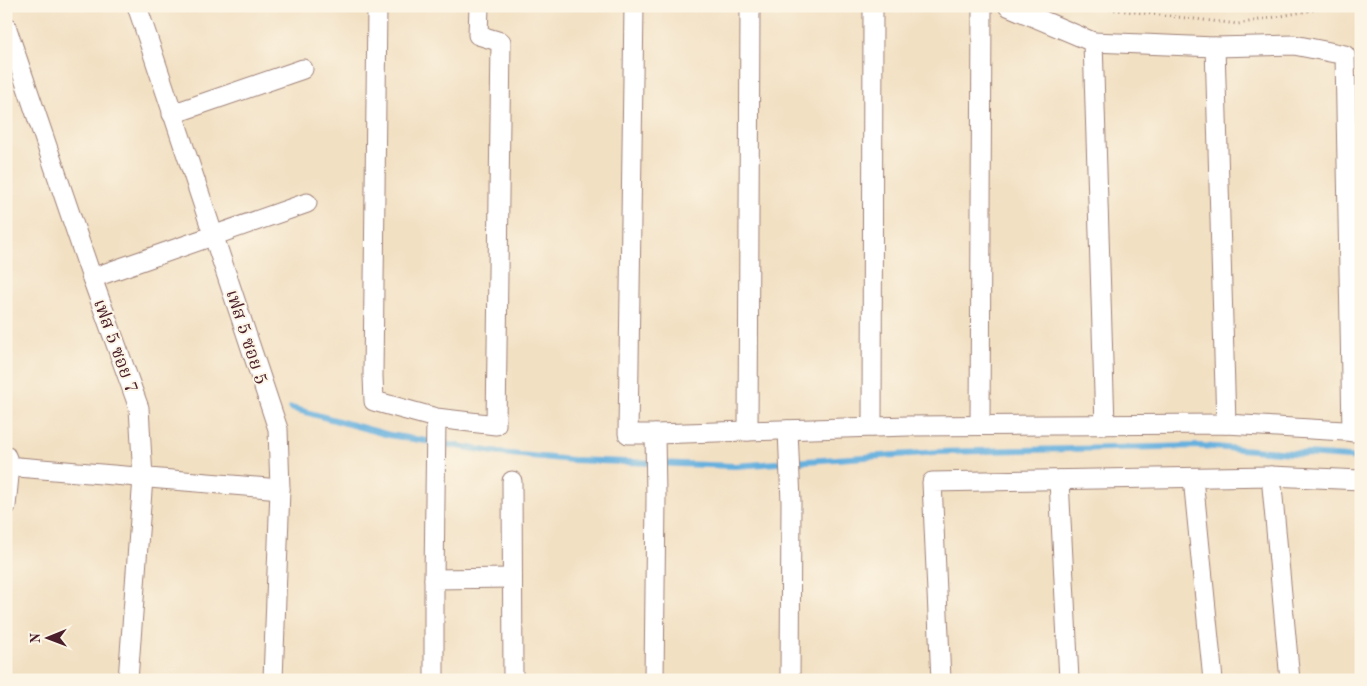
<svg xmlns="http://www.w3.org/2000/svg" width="1367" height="686" font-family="'Old Standard TT','Noto Serif Thai',serif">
<rect width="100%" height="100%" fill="#fcf5e5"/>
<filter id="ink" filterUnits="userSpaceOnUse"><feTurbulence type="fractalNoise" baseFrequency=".02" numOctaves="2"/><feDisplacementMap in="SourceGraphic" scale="10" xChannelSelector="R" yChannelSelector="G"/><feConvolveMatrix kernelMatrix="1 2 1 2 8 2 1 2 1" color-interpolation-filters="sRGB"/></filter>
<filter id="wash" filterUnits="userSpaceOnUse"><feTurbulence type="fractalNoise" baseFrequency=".0096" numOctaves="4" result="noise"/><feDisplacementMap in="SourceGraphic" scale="20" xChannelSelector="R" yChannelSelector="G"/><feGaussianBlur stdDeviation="1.12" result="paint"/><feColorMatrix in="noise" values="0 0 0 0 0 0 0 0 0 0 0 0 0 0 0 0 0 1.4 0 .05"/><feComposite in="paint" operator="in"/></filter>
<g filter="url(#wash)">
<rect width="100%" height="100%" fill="#f2e0c3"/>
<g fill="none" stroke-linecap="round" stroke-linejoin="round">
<path stroke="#66b0de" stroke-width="6" d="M291,408L389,435L500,453L572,460L735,466L939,452L1200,446L1361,458"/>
</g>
</g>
<g filter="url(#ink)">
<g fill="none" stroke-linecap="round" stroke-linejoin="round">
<g stroke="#9e8077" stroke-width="21">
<g id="minor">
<path d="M137,6L278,429L280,489L273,680"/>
<path d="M377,6L373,376L374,401L436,418L496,425L501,42L478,35L479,6"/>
<path d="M634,6L628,434H655"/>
<path d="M1008,6L1093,42L1105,425"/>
<path d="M6,26L92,278L139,408L143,478L128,680"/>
<path d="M1093,42L1215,47L1226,424"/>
<path d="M1215,47L1294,45L1345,55L1352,432"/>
<path d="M172,114L303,69"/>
<path d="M92,278L307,203"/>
<path d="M980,425L982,6"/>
<path d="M872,427L873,6"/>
<path d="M788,430L791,502L790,680"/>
<path d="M748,431L750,6"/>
<path d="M6,456L10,466L6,506"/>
<path d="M6,466L280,489"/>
<path d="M1271,476L1290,680"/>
<path d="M1193,478L1213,680"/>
<path d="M1059,480L1069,680"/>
<path d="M512,481L513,680"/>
<path d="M434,579L436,418"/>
<path d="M434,680V579L512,578"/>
<path d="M654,680L656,496L655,434L908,426L1226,424L1361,432"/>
<path d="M941,680L932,482L1271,476L1361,480"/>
</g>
</g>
<path stroke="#9e8077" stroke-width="3" stroke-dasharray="1 4" stroke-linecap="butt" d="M1100,6L1108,9L1238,24L1335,6"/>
<use href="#minor" stroke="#fff" stroke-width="19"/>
</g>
</g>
<g text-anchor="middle" stroke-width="4" stroke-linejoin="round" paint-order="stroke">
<g font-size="18" fill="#4a1f2b" stroke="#fcf5e5">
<text transform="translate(247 337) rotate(72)" y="6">เฟส 5 ซอย 5</text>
<text transform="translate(116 346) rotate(70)" y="6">เฟส 5 ซอย 7</text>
</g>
</g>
<rect width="1367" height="686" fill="none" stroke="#fcf5e5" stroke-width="25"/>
<g transform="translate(48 638) rotate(269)" stroke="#fcf5e5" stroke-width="4" paint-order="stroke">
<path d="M0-4L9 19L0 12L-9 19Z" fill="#4a1f2b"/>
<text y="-8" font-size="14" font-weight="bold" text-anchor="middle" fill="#4a1f2b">N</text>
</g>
</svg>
